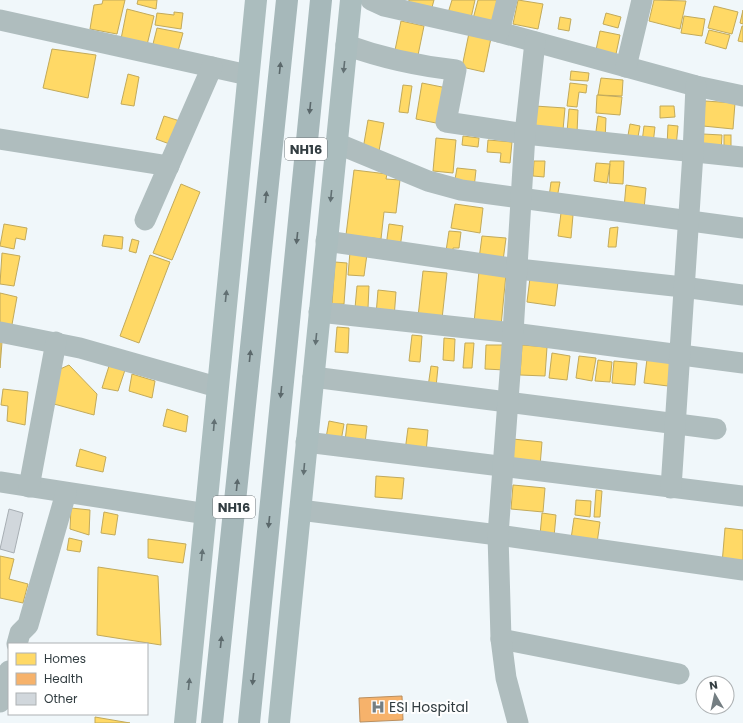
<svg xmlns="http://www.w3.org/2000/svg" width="743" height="723" font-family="Poppins,sans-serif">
<rect width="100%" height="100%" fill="#f0f7fa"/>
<g fill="#ffd966" stroke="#c2aa5b">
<path d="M103,0H125L117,34L90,29L94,5L102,4Z"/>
<path d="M138,0H157L156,9L137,4Z"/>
<path d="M409,0H434L431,11L408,5Z"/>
<path d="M452,0H475L471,18L448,13Z"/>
<path d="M478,0H500L494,24L473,19Z"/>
<path d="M518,0L543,4L538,29L513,24Z"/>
<path d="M654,0L686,1L680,29L649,21Z"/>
<path d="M714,6L738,12L732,34L708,28Z"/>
<path d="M127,9L154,16L147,45L121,39Z"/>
<path d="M743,10V24L740,23Z"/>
<path d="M174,12L183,13L181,29L155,25L157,13L174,15Z"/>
<path d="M606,13L621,17L618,28L603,24Z"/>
<path d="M684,16L705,19L702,36L681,33Z"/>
<path d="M560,17L571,19L569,31L558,29Z"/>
<path d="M401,21L424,26L417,60L394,55Z"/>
<path d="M742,26H743V42L738,41Z"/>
<path d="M157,28L183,33L177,55L152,48Z"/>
<path d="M709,30L730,35L726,49L705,43Z"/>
<path d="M600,31L620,35L616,54L596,50Z"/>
<path d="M469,33L491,38L484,72L462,67Z"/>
<path d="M52,49L96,55L88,98L43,88Z"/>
<path d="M571,71L589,73L588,81L570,80Z"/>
<path d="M128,74L139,77L134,106L121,104Z"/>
<path d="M601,78L623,80L622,96L598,95Z"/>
<path d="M422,83L447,88L441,124L416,119Z"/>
<path d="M570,83L587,85L586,93L579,92L577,107L567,106Z"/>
<path d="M403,85L412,86L408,113L399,112Z"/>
<path d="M597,95L622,97L620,115L596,113Z"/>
<path d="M705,101L735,103L733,129L703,126Z"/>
<path d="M535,106L565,108L563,130L534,127Z"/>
<path d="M660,106H674L675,117L660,118Z"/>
<path d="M569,109L578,110L577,133L567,132Z"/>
<path d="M164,116L183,122L175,146L156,139Z"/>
<path d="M598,116L606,118L605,141L595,139Z"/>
<path d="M368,120L384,123L379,151L363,149Z"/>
<path d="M630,124L640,126L637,142L627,141Z"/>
<path d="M668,125L678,126L676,147L667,146Z"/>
<path d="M644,126L655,127L653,144L642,142Z"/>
<path d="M703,134L722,135L721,152L702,151Z"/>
<rect x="724" y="135" width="7" height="16"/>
<path d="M463,136L479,138L478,147L462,145Z"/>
<path d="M436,138L456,140L453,173L433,171Z"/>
<path d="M488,140L512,142L510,163L500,162L501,153L487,152Z"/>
<path d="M534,161H545L544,177L533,176Z"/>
<path d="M610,161H624L623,184L609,183Z"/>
<path d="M596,163L610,164L607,183L594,181Z"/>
<path d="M457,168L476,170L474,188L454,185Z"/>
<path d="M354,170L387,174L386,179L400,180L396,213L384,212L381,239L346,235Z"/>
<path d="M551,182H560L557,198L549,197Z"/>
<path d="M181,184L200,192L172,260L153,253Z"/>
<path d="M626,185L646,188L644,209L624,208Z"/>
<path d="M455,204L483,208L480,233L451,228Z"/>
<path d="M561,213L573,215L571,238L558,236Z"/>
<path d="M4,224L27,228L25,240L16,238L14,249L0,246Z"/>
<path d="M389,224L403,226L400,248L386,246Z"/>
<path d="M618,227L616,247H608L610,228Z"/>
<path d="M449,231L461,232L459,248H453V252L446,251Z"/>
<path d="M104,235L123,237L122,249L102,246Z"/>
<path d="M482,236L506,238L503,261L479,259Z"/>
<path d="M132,239L139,241L136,253L129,251Z"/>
<path d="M350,252L367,254L364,276L348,275Z"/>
<path d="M2,253L20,256L14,286L0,284Z"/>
<path d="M150,255L170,262L139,343L120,336Z"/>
<path d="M335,262L347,263L344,304H332Z"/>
<path d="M423,271L447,273L442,319L418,317Z"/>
<path d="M479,271L506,274L501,326L474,323Z"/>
<path d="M530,278L558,282L555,306L527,302Z"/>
<path d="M357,286H369L368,308H355Z"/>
<path d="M378,290L396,292L394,318L376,315Z"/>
<path d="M0,293L17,297L11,330L0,328Z"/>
<path d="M337,327L349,328L348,353L335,352Z"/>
<path d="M412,335L422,336L420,362L409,361Z"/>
<path d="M444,338L455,339L454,361L443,360Z"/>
<path d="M0,341L2,342L0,368Z"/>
<path d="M465,343H474L472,368H463Z"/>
<path d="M486,345H505V370L485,369Z"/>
<path d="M522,345L547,347L545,376L520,375Z"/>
<path d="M552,353L570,356L567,380L549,378Z"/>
<path d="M579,356L596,358L592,381L576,378Z"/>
<path d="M647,359L671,363L668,386L644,383Z"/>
<path d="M598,360L612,362L610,382L595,381Z"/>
<path d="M614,361L637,363L635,385L612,383Z"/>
<path d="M69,365L97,394L94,415L54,404L58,370Z"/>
<path d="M109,366L125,370L118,391L102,388Z"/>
<path d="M431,366L438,367L436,387H428Z"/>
<path d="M132,374L155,381L152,398L129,391Z"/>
<path d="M3,389L28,392L25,425L7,421L8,406L1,405Z"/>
<path d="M167,409L188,416L186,432L163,426Z"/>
<path d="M329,421L344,424L341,441L326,438Z"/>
<path d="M347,424L367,426L365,443L345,441Z"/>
<path d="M408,428L428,430L426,453L405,451Z"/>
<path d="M513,439L542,442L540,466L510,464Z"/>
<path d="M80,449L106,457L103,472L76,466Z"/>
<path d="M376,476L404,478L402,499L375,497Z"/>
<path d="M513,485L545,488L543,512L511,509Z"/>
<path d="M596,490L602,491L600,517H594Z"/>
<path d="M576,500L591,501L590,517L575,515Z"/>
<path d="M71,508L90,510L89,535L70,529Z"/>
<path d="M104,512L118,515L115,535L101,533Z"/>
<path d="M542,513L556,515L554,537L540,535Z"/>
<path d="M574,518L600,522L597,543L571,539Z"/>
<path d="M725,528L743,530V560L722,564Z"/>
<path d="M69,538L82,541L80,552L67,550Z"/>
<path d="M148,539L186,544L183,563L148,558Z"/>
<path d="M0,556L14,559L9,579L28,584L23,603L0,598Z"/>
<path d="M98,567L158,576L161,645L97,635Z"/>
<path d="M95,717L130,723H95Z"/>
</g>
<path fill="#f6b26b" stroke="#bb8f5e" d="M402,696L403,720L360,722L359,698Z"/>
<path fill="#d1d7dc" stroke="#a7aeb3" d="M9,509L23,513L14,553L0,549Z"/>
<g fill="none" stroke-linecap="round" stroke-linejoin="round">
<g stroke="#afbdbe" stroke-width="21">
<path d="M371,0L384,6L499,32L696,86L743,96"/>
<path d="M0,20L248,75"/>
<path d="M499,32L507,0"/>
<path d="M346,45C382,58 418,66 456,70L446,122L525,134L743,157"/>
<path d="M626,67L642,0"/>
<path d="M0,139L169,166"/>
<path d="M336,143L428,181L461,190L743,228"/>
<path d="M145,220L212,67"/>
<path d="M326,241L518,269L683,287L743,295"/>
<path d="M319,312L513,333L743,363"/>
<path d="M0,332L80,348L217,387"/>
<path d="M313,377L716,429"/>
<path d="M306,442L743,496"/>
<path d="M0,482L207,514"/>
<path d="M29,487L56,342"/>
<path d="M671,488L693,153L696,86"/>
<path d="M300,510L498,535L743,570"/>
<path d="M501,639L679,674"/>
<path d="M17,644L20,633L28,625L66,493"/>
<path d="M0,702L9,671"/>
<path d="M518,723L506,678L501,639L498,535L513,333L525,134L535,42"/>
</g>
<g stroke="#abbdbe" stroke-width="22">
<path d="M185,723L256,0"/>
<path d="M279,723L351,0"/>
</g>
<g stroke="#a6b8ba" stroke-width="22">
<path d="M212,723L287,0"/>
<path d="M249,723L321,0"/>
</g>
</g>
<defs><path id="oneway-solid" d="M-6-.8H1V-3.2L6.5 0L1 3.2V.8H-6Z"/></defs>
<g fill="#627073">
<use href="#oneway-solid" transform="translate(344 67) rotate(96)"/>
<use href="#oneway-solid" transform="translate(331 196) rotate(96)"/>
<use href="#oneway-solid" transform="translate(226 296) rotate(-84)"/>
<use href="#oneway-solid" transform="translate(316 339) rotate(96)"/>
<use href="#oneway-solid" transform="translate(214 425) rotate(-85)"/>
<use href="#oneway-solid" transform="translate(304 469) rotate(95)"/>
<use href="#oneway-solid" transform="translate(202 555) rotate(-84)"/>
<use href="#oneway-solid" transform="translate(189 684) rotate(-84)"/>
</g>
<g fill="#5b686b">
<use href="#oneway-solid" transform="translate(280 68) rotate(-84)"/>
<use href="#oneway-solid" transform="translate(310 108) rotate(96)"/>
<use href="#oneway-solid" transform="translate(266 197) rotate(-84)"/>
<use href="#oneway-solid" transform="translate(297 238) rotate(96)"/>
<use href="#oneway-solid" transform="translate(250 356) rotate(-84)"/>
<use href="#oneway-solid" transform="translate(281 392) rotate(96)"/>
<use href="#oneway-solid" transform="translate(237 485) rotate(-84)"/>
<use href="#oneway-solid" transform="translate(269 522) rotate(96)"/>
<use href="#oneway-solid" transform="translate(221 642) rotate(-84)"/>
<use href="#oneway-solid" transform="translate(253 679) rotate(96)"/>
</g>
<defs>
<g id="hospital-bare" transform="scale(1.08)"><path d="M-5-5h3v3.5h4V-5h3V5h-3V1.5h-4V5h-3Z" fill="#747e82" stroke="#fff" stroke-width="2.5" paint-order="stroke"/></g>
</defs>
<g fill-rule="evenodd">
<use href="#hospital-bare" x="378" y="707"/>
</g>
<g text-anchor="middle" stroke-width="4" stroke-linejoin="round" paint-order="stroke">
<g fill="#fff" stroke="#70777a" stroke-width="1">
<rect x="285" y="138" width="42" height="22" rx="3"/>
<rect x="213" y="496" width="42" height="22" rx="3"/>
</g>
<g font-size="13" font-weight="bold" fill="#323d41">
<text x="306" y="154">NH16</text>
<text x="234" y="512">NH16</text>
</g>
<g font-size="14" fill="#323d41" stroke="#fff" text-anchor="start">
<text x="389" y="712">ESI Hospital</text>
</g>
</g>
<rect x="8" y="643" width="140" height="72" fill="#ffffff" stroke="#adb1b3"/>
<rect x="16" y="653" width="20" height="12" fill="#ffd966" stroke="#adb1b3"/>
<text x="44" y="663" font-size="12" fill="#323d41">Homes</text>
<rect x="16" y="673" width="20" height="12" fill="#f6b26b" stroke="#adb1b3"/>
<text x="44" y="683" font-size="12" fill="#323d41">Health</text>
<rect x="16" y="693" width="20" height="12" fill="#d1d7dc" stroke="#adb1b3"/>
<text x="44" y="703" font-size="12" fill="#323d41">Other</text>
<g transform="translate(715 695) rotate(351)"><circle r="19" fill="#ffffff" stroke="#adb1b3"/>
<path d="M0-3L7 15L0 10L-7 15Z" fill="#747e82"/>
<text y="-6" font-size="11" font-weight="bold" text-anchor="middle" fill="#323d41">N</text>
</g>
</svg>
